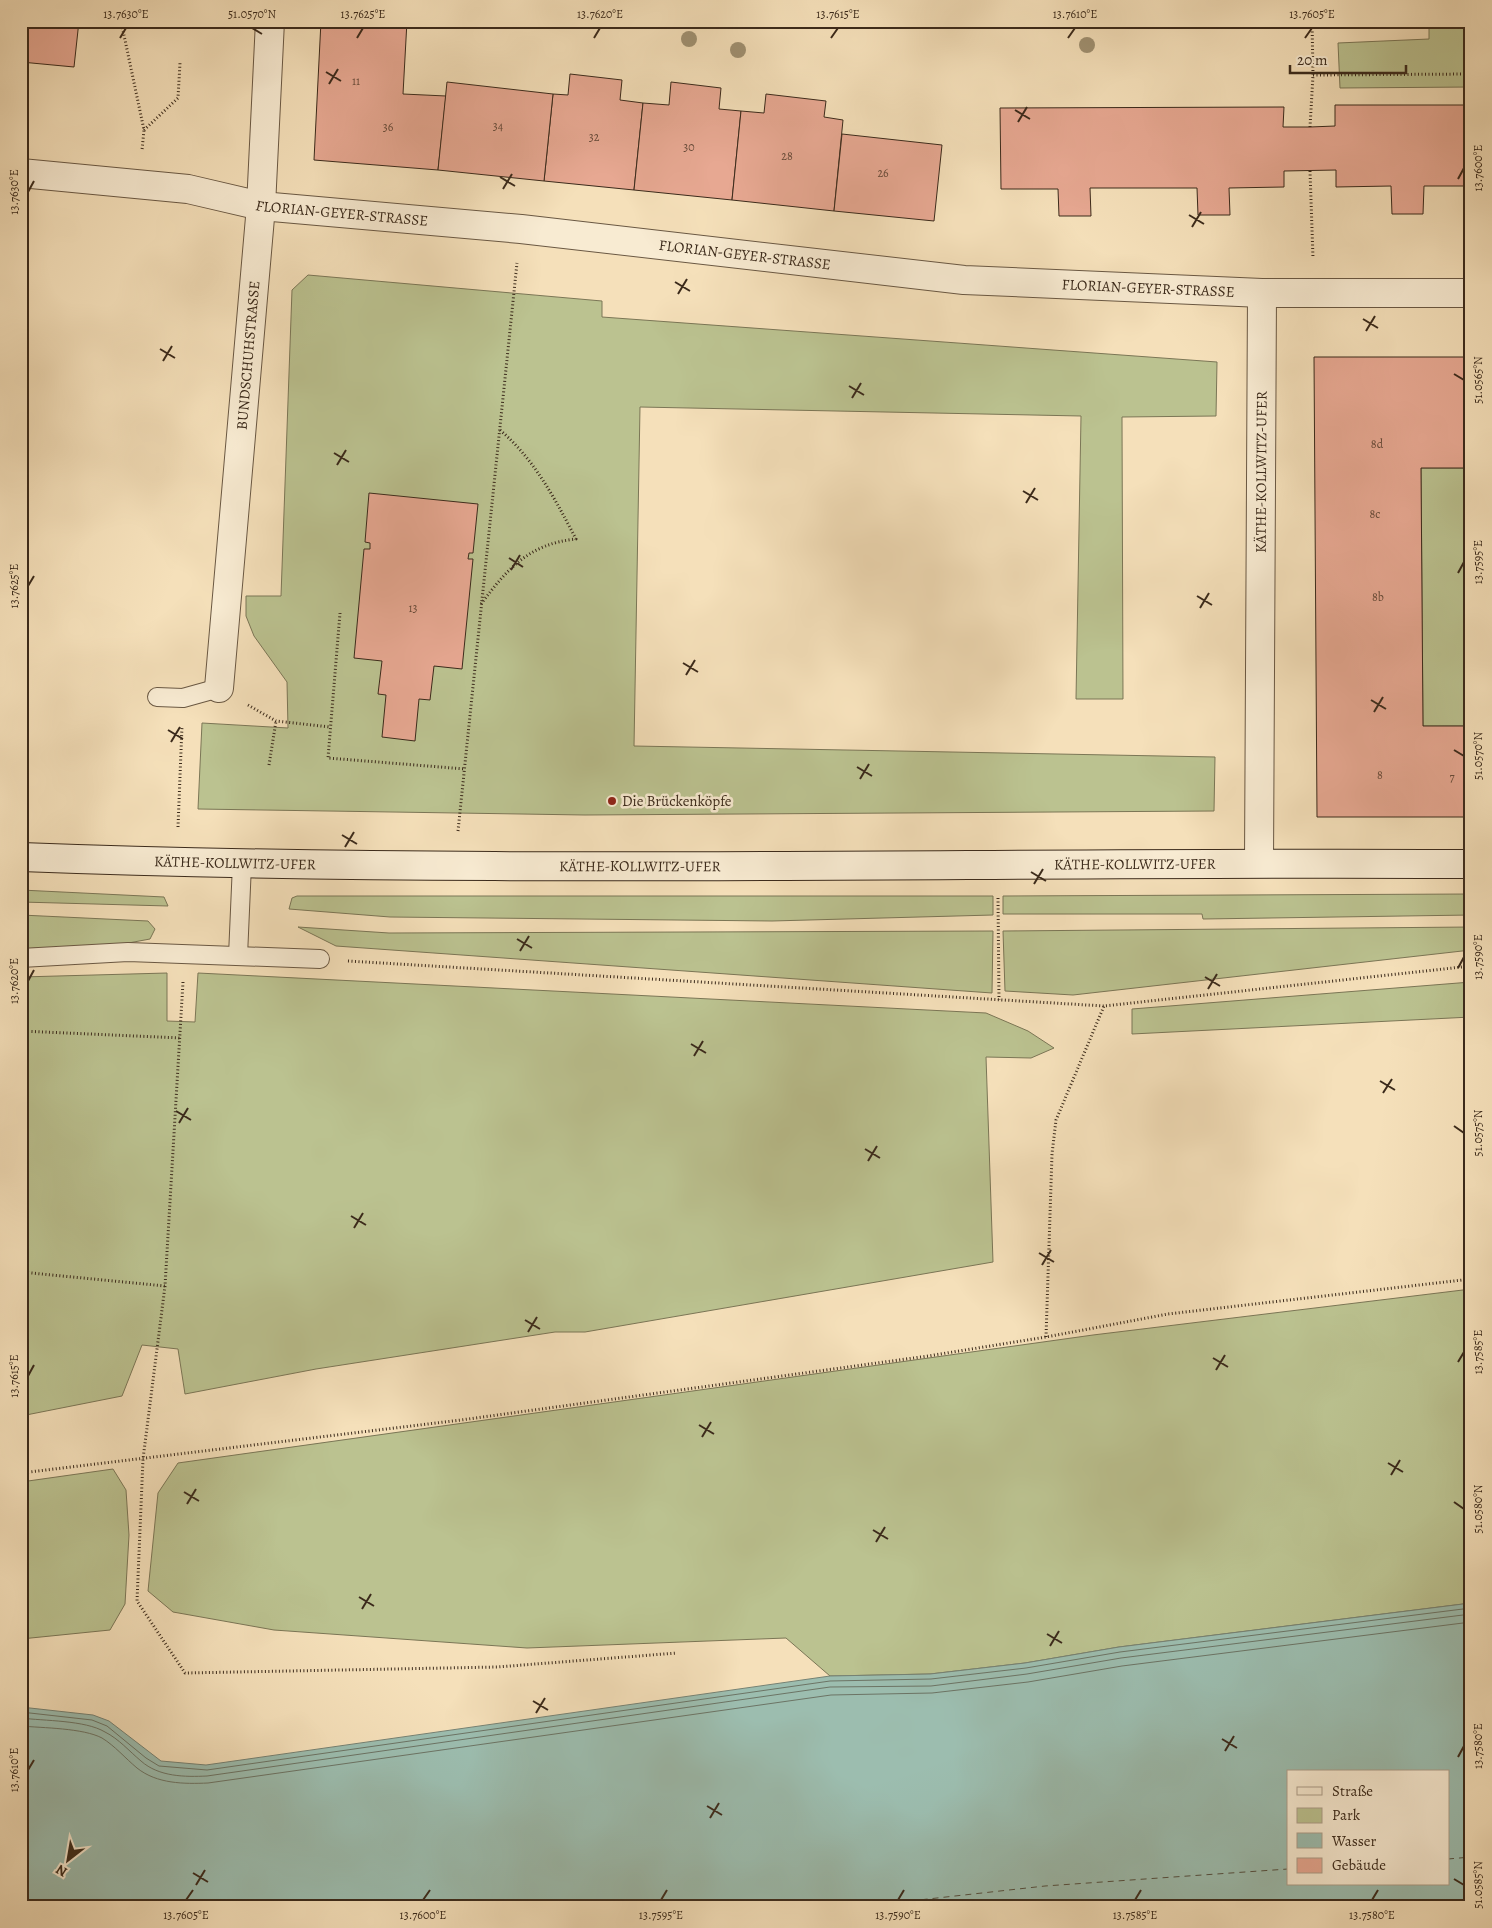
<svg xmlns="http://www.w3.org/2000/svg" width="1492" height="1928" font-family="Alegreya,serif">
<rect width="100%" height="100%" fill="#f5e0ba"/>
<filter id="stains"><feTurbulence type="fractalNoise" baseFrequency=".004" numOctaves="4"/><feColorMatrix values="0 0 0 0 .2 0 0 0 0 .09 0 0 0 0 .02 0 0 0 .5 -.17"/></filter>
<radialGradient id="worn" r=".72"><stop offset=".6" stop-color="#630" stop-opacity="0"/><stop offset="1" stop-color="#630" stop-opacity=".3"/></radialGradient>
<g fill="#bbc290" stroke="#7b7656">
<path d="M1429,21H1471V87L1340,88L1338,43L1429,39Z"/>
<path d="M308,275L602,301V317L1217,362L1216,416L1122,417L1123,699H1076L1081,416L640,407L634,746L1215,757L1214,811L585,815L198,809L202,723L288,728L287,682L254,636L246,616V596H281L292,290Z"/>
<path d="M1421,468H1471V726H1423Z"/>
<path d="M21,890L164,897L168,906L21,902Z"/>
<path d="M1471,894V915L1203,919L1202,914H1003V896Z"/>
<path d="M297,896H993V915L772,921L390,917L289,909L292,898Z"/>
<path d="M21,915L148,921L155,929L150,939L123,944L21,949Z"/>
<path d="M298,927L389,933L993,931L992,993L336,946Z"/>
<path d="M1471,927V950L1073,995L1005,991L1003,931Z"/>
<path d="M167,973V1021L195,1022L198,973L986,1013L1028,1031L1054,1048L1031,1058L986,1057L993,1262L585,1332H555L316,1369L185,1394L178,1349L142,1345L122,1396L21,1416V977Z"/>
<path d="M1471,982V1017L1132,1034V1009Z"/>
<path d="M1471,1289V1603L1119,1647L1025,1663L930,1674L830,1676L786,1638L527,1648L274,1630L173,1612L148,1591L158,1493L178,1463L1093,1335Z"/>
<path d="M113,1469L126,1490L129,1535L125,1604L110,1630L21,1639V1482Z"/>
</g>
<path fill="#9cbdaf" stroke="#758274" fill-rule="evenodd" d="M1471,1603V1907H21V1707L93,1715L109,1721L161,1761L206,1765L830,1676L930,1674L1025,1663L1119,1647ZM1288,1772H1448V1884H1288Z"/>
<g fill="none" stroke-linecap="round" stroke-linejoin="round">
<g stroke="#6c7465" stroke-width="1">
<path d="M21,1712L92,1720L107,1726L146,1758L159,1766L207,1770L830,1681L931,1679L1026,1668L1120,1652L1471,1608"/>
<path d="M21,1718C44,1721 85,1720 105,1732C119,1739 129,1751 141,1761C159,1777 185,1777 207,1776L830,1687L931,1686L1027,1674L1121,1658L1471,1614"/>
<path d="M21,1726C43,1728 83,1728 102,1738C115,1746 125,1758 137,1768C157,1784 184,1784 208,1783L831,1695L932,1693L1028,1682L1122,1666L1471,1622"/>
</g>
<g stroke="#534f40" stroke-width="1" stroke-dasharray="6 5" stroke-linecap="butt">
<path d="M1448,1859L1471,1857"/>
<path d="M856,1907L1045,1886L1288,1869"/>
</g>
</g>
<g fill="#e7a892" stroke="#3b2a1b">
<path d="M21,21H79L74,67L21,62Z"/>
<path d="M321,21H407L403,94L446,96L438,170L314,160Z"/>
<path d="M570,74L622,80L620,100L643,103L634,190L544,181L553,94L568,95Z"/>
<path d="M447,82L553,94L544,181L438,170Z"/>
<path d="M671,82L721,88L719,109L741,111L732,200L634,190L643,103L669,105Z"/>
<path d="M766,94L826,101L824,117L843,120L834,211L732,200L741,111L764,113Z"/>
<path d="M1335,105H1471V186H1424L1423,214H1392L1391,186L1336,187V170L1284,171V187L1229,188L1230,215H1198L1197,188H1090L1091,216H1059L1058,189H1001L1000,108L1284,107L1283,127H1310L1335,126Z"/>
<path d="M842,134L942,145L934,221L834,211Z"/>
<path d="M1314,357H1471V468H1421L1423,726H1471V817H1317Z"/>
<path d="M369,493L478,504L473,553H469L468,559H473L462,669L434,666L430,700L419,699L415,741L382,737L386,695L378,694L382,661L354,658L364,549H370V543L365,542Z"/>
</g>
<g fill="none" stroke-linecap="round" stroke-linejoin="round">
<g stroke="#6a5843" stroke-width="20">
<g id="lane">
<path d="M157,697L183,698L219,688"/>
<path d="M238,956L242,864"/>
<path d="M21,958L128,952L320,959"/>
</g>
</g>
<g stroke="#6a5843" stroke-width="30">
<g id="street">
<path id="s1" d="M21,173L188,189L261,206L521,229L964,280L1262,293H1471"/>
<path id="s2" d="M219,688L261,206L270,21"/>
<path id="s3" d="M1259,862L1262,293"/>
</g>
</g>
<g stroke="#3b2a1b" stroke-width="30">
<g id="secondary">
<path id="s4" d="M21,857C504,875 988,861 1471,864"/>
</g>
</g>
<g stroke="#3b2a1b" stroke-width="3" stroke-dasharray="1 2.5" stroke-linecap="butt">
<path d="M121,21L144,130L142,150"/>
<path d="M1313,75L1471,74"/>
<path d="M1310,127L1313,75L1312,21"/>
<path d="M144,130L178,98L180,63"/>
<path d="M1310,171L1313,258"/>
<path d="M481,604C508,568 529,544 576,539C555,499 535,460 500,430"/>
<path d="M340,613L328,758L465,769"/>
<path d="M248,705L276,721L330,727"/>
<path d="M269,765L276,721"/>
<path d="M178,827L182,726"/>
<path d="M458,831L517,263"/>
<path d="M998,898L999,1000"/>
<path d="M348,961L1104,1006"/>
<path d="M183,982L165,1286L143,1459L137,1601L185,1673L497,1667L677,1653"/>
<path d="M21,1031L181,1038"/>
<path d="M21,1272L165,1286"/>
<path d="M1046,1337L1052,1154L1056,1120L1104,1006L1471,966"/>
<path d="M21,1473L461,1420L928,1356L1046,1337L1168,1314L1471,1279"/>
</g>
<use href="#lane" stroke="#f8ebd2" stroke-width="18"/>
<use href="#street" stroke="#f8ebd2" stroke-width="28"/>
<use href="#secondary" stroke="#f8ebd2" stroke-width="28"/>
</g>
<g fill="#a09172">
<circle cx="689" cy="39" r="8"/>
<circle cx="1087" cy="45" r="8"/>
<circle cx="738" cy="50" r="8"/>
</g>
<path fill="none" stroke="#3b2a1b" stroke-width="2" d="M252,28L262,34M120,38L126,28M357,38L363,28M594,38L600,28M831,38L838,28M1068,38L1075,28M1305,38L1312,28M326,72L341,81M329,84L338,69M1015,110L1030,119M1018,122L1027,107M500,177L515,186M1458,179L1464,168M503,189L512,174M28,192L34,181M1189,215L1204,224M1192,227L1201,212M675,282L690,291M678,294L687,279M1363,319L1378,328M1366,331L1375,316M160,349L175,358M163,361L172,346M1454,374L1464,380M849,386L864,395M852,398L861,383M334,453L349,462M337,465L346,450M1023,491L1038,500M1026,503L1035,488M509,558L523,567M511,570L520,555M1458,573L1464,562M28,586L34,576M1197,596L1212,605M1200,608L1209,593M683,663L698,672M686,675L695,660M1371,700L1386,709M1374,712L1383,697M168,730L183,739M171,742L180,727M1454,750L1464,756M857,767L872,776M860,779L869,764M342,835L357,844M345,847L354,832M1031,872L1046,881M1034,884L1043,869M517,939L532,948M520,951L529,936M1458,968L1464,957M1205,977L1220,986M28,981L34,970M1208,989L1217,974M691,1044L706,1053M694,1056L703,1041M1380,1081L1395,1090M1383,1093L1392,1079M176,1111L191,1120M179,1123L188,1108M1454,1126L1464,1133M865,1149L880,1158M868,1161L877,1146M351,1216L366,1225M354,1228L363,1213M1039,1253L1054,1262M1042,1265L1051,1250M525,1320L540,1329M528,1332L537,1317M1213,1358L1228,1367M1458,1362L1464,1352M1216,1370L1225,1355M28,1376L34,1365M699,1425L714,1434M702,1437L711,1422M1388,1463L1403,1472M1391,1475L1400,1460M184,1492L199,1501M1454,1502L1464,1509M187,1504L196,1489M873,1530L888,1539M876,1542L885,1527M359,1597L374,1606M362,1609L371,1594M1047,1634L1062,1643M1050,1646L1059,1631M533,1701L548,1710M536,1713L545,1698M1222,1739L1237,1748M1225,1751L1234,1736M1458,1757L1464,1746M28,1770L34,1760M707,1806L722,1815M710,1818L719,1803M193,1873L208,1882M1454,1879L1464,1885M196,1885L205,1870M186,1900L193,1890M423,1900L430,1890M661,1900L667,1890M898,1900L904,1890M1135,1900L1141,1890M1372,1900L1378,1890"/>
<circle fill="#8f2418" stroke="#f8ebd2" stroke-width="2" cx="612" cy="801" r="5"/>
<g text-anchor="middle" stroke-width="5" stroke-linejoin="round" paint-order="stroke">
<g font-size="12" fill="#664a39">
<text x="356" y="85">11</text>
<text x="498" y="130">34</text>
<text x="388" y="131">36</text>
<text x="594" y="141">32</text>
<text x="689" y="151">30</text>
<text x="787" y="160">28</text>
<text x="883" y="177">26</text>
<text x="1377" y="448">8d</text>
<text x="1375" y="518">8c</text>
<text x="1378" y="601">8b</text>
<text x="413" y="612">13</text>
<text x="1380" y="779">8</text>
<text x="1452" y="781">7</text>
</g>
<g font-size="15" fill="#3b2a1b" stroke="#f8ebd2">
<text dy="5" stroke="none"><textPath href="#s1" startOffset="324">FLORIAN-GEYER-STRASSE</textPath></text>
<text dy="5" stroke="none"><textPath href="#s1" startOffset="729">FLORIAN-GEYER-STRASSE</textPath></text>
<text dy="5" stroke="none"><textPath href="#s1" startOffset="1134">FLORIAN-GEYER-STRASSE</textPath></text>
<text dy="5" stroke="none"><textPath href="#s2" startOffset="334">BUNDSCHUHSTRASSE</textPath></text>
<text dy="5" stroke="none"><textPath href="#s3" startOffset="390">KÄTHE-KOLLWITZ-UFER</textPath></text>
<text dy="5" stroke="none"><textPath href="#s4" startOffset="214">KÄTHE-KOLLWITZ-UFER</textPath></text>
<text dy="5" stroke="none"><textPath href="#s4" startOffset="1114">KÄTHE-KOLLWITZ-UFER</textPath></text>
<text dy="5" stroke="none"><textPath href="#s4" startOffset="619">KÄTHE-KOLLWITZ-UFER</textPath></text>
</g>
<g font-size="15" fill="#3b2a1b" stroke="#f8ebd2" text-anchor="start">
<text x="622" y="806">Die Brückenköpfe</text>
</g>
</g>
<rect width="1492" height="1928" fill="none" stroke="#f5e0ba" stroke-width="55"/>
<rect x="1287" y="1770" width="162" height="115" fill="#f8ebd2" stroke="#ac9e89"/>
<rect x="1297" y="1787" width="25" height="8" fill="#f8ebd2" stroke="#ac9e89"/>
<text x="1332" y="1796" font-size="15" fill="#3b2a1b">Straße</text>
<rect x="1297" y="1808" width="25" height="15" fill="#bbc290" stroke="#ac9e89"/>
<text x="1332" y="1820" font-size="15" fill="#3b2a1b">Park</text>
<rect x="1297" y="1833" width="25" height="15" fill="#9cbdaf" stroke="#ac9e89"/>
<text x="1332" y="1846" font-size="15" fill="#3b2a1b">Wasser</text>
<rect x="1297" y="1858" width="25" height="15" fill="#e7a892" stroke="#ac9e89"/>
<text x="1332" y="1870" font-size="15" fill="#3b2a1b">Gebäude</text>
<g transform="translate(68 1860) rotate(211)" stroke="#f8ebd2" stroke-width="4" paint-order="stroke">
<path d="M0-4L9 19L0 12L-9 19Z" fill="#3b2a1b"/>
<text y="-8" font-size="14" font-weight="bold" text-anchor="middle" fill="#3b2a1b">N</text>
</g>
<path d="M1290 65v8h116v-8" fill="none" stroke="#3b2a1b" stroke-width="2.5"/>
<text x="1297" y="65" font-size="15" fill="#3b2a1b" stroke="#f8ebd2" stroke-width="4" paint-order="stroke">20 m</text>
<rect x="28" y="28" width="1436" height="1872" fill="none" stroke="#3b2a1b" stroke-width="2"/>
<g font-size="12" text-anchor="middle" fill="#3b2a1b">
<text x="126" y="18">13.7630°E</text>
<text x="252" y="18">51.0570°N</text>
<text x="363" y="18">13.7625°E</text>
<text x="600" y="18">13.7620°E</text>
<text x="838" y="18">13.7615°E</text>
<text x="1075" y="18">13.7610°E</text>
<text x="1312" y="18">13.7605°E</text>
<text transform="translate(1478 168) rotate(-90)" y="4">13.7600°E</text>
<text transform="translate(14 192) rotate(-90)" y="4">13.7630°E</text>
<text transform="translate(1478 380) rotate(-90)" y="4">51.0565°N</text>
<text transform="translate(1478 562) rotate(-90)" y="4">13.7595°E</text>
<text transform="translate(14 586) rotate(-90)" y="4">13.7625°E</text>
<text transform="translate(1478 756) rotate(-90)" y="4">51.0570°N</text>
<text transform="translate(1478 957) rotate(-90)" y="4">13.7590°E</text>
<text transform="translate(14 981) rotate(-90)" y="4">13.7620°E</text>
<text transform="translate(1478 1133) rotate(-90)" y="4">51.0575°N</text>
<text transform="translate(1478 1352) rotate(-90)" y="4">13.7585°E</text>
<text transform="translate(14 1376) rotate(-90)" y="4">13.7615°E</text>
<text transform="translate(1478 1509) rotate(-90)" y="4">51.0580°N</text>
<text transform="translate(1478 1746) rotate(-90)" y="4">13.7580°E</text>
<text transform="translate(14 1770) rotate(-90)" y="4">13.7610°E</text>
<text transform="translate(1478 1885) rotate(-90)" y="4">51.0585°N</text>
<text x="186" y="1919">13.7605°E</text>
<text x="423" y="1919">13.7600°E</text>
<text x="661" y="1919">13.7595°E</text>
<text x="898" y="1919">13.7590°E</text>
<text x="1135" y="1919">13.7585°E</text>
<text x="1372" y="1919">13.7580°E</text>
</g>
<rect width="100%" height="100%" filter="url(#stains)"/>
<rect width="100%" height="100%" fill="url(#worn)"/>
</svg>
